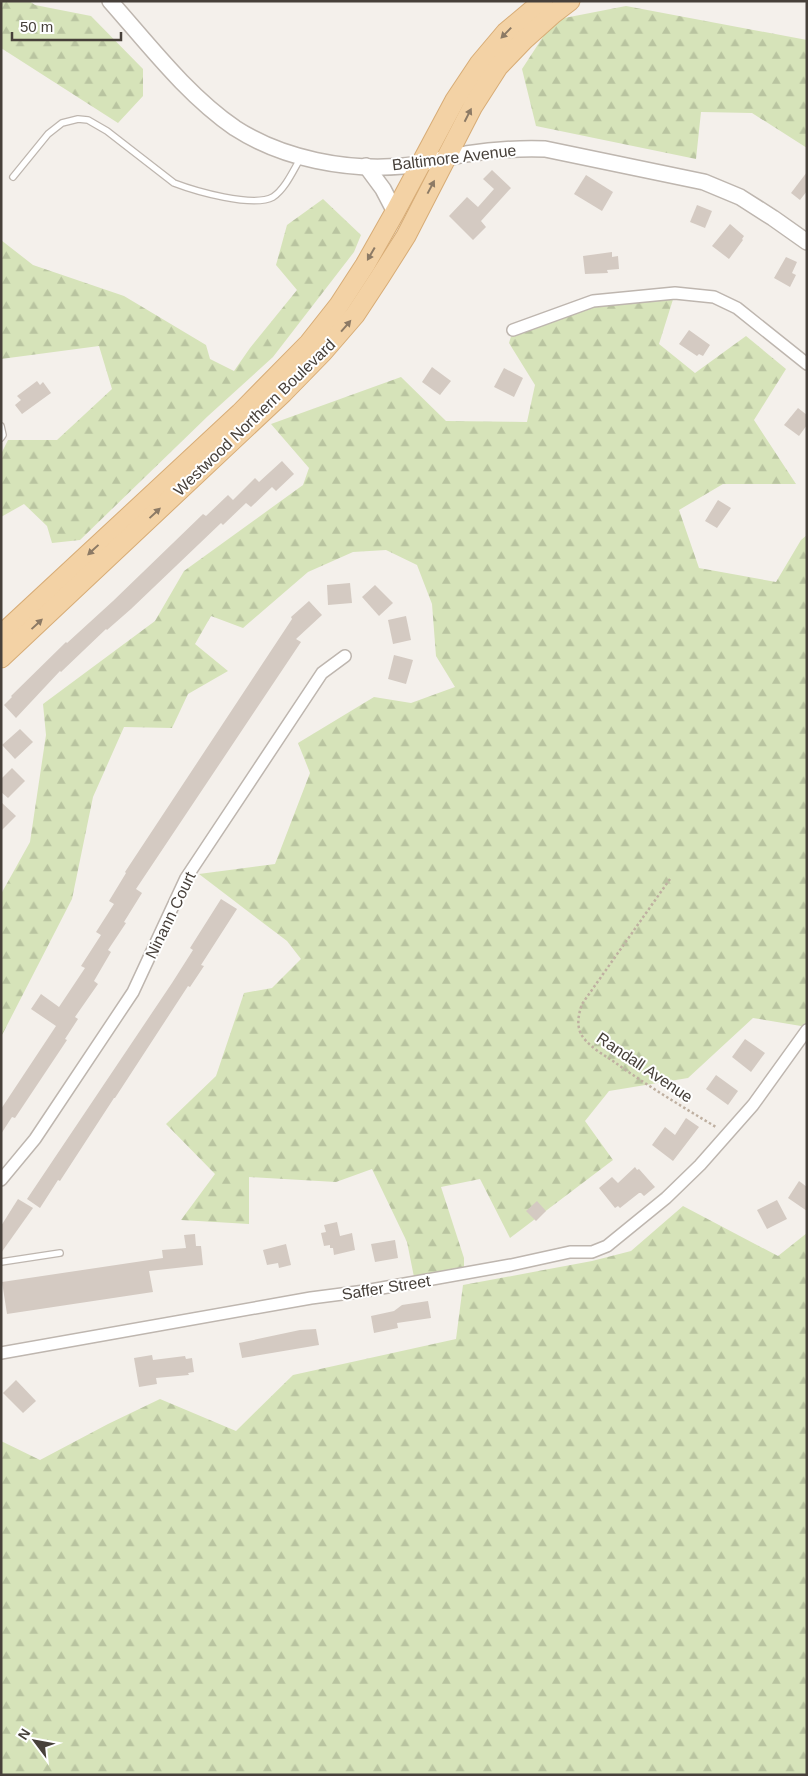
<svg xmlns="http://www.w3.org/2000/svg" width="808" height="1776" font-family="Arial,sans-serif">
<defs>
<pattern id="forest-firs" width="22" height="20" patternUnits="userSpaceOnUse" patternTransform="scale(1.25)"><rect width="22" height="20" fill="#d6e3b9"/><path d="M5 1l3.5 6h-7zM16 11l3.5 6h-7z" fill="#b9c4a0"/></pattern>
</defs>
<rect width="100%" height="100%" fill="#f4f0eb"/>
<g fill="url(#forest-firs)">
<path d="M1,1H29L35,5L91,16L143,69V96L118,123L1,48Z"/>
<path d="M626,6L807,40V148L752,113L701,112L696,159L536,126L522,69L554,20Z"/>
<path d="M323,199L361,235L354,252L273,357L208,416L80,540L52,543L47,526L24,504L1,517V454L8,440H57L112,389L99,346L1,359V240L33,265L124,296L206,345L210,359L234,371L250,348L297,290L276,265L287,225Z"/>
<path d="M675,293L659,344L695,373L746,336L786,369L754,420L796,484H723L679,510L699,568L776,582L801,540L807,535V1027L753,1018L688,1078L609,1091L585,1121L613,1160L510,1238L480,1179L441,1187L464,1258V1274L415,1282L407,1242L372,1169L336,1182L249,1177V1224L181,1220L215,1174L166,1124L216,1076L244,993L272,988L301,959L287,941L199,874L275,864L310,773L298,743L374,697L411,703L455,687L436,656L432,604L417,565L386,550L353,552L308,572L243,628L211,616L195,644L228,671L188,694L172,728L124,727L93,797L72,899L1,1037V894L30,842L46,735L43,704L155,621L184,571L303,485L309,468L271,424L401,377L446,421L527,422L535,385L509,343L513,330L593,301Z"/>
<path d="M683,1206L778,1256L807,1233V1775H1V1441L40,1460L108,1424L160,1399L236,1431L293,1375L456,1339L463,1285L592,1261L631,1251Z"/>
</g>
<g fill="#d4cac2">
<path d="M492,170L511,188L481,221L486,227L473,240L449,216L467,197L478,207L494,189L483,179Z"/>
<path d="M807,172V191L800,200L791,193Z"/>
<path d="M586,175L613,192L602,211L574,194Z"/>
<path d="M697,205L712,211L705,228L690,222Z"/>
<path d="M730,224L744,236L742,239L743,240L729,259L712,246Z"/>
<path d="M612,252V257L618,256L619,269L607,270L608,273L585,274L583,256Z"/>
<path d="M786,257L797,262L792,273L796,275L790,287L774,278Z"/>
<path d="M689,330L710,345L703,356L699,354L697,356L679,344Z"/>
<path d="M432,367L451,381L440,395L422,382Z"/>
<path d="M504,368L523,378L514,397L494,387Z"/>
<path d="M37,381L40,385L43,382L51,393L22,414L15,405L21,400L17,396Z"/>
<path d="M798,408L807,415V425L799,436L784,425Z"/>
<path d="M282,461L294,474L276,491L272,487L251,507L246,503L223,525L221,523L131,609L107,630L106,629L61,672L60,671L16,718L4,705L12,697L11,696L66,642L67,643L113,601L203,514L206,516L228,495L233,500L255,478L259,482Z"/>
<path d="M718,500L731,508L717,528L705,521Z"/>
<path d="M350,583L352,603L328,605L327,585Z"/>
<path d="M375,585L393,603L379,616L362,597Z"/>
<path d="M309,601L322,615L296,639L301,642L136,889L142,893L124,922L126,923L108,950L111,952L94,981L98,984L75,1017L78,1019L65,1039L67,1040L15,1118L12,1117L1,1134V1109L56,1026L31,1009L41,994L59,1007L85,968L81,966L101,935L96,932L114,904L109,901L126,873L125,872L292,619L291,617Z"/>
<path d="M406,616L411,640L393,644L388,620Z"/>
<path d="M394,655L413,660L406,684L388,679Z"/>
<path d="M20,729L33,742L15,759L2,745Z"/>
<path d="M12,768L25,781L8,798L1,792V779Z"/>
<path d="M1,802L16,816L1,831Z"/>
<path d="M221,899L237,909L201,965L204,966L190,987L188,986L115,1098H114L60,1181L58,1180L40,1208L27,1199L172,983L193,950L190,948Z"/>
<path d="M745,1039L765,1053L751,1072L732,1057Z"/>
<path d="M716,1075L738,1091L728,1105L706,1089Z"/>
<path d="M686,1118L699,1127L673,1161L652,1145L665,1127L675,1135Z"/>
<path d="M635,1167L637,1170L639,1169L655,1187L644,1196L641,1193H639L620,1208L618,1206L615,1208L599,1188L612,1177L618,1183Z"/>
<path d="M799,1181L807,1187V1211L788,1198Z"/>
<path d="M18,1199L33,1208L1,1253V1226Z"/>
<path d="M777,1200L787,1219L767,1229L757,1210Z"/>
<path d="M537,1201L546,1211L536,1221L526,1211Z"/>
<path d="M337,1222L340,1236L352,1233L355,1250L334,1255L333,1248H330V1245L324,1246L321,1233L326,1232L324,1225Z"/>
<path d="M195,1234L196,1246H201L203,1265L149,1271L153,1292L7,1314L2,1282L163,1258L162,1250L186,1248L184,1235Z"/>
<path d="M395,1240L398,1258L375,1262L371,1244Z"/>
<path d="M286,1244L291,1265L279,1268L278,1263L267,1265L263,1250Z"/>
<path d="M428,1301L431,1318L397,1323L398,1328L374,1333L371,1316L394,1311L402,1305Z"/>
<path d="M316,1329L319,1345L242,1358L239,1343L300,1330Z"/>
<path d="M152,1355L153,1360L185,1356L186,1359L192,1358L194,1372L188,1373L189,1375L156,1378L157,1384L139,1387L134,1358Z"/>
<path d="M16,1380L36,1401L23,1413L3,1393Z"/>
</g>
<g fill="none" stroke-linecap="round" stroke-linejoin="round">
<g stroke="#beb6af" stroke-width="8">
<g id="service">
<path d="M13,177L48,134L62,123L78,119L88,120L107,131L174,183C195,191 253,208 273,197C285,189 293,171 300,159"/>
<path d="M1,426L3,435L1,438"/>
<path d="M1,1262L60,1253"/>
</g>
</g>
<g stroke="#beb6af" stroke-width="14">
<g id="minor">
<path d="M513,330L593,301L675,293L714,297L737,308L807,364"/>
<path d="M1,1180L35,1139L133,992L186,878L322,673L345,656"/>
<path d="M1,1353L311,1298L365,1291L511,1265L570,1252H592L607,1246L666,1198L700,1165L753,1105L807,1030"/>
</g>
</g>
<g stroke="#beb6af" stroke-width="18">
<g id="tertiary">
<path d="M110,1C149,45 187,95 235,128C283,159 347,171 403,166C424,164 445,158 466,154C492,150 518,148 545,149L704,182L740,197L773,218L807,242"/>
<path d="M366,166L383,189L395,212"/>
</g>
</g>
<g stroke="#d7ac76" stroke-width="21">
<g id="primary">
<path d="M1,635L240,413L309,343L339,305L365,265L395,212L455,100L479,64L506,32L543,1"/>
<path d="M1,658L283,393L323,352L355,315L380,277L406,236L473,106L498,67L524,40L553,14L570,1"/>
</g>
</g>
<path stroke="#bfb0a1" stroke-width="2.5" stroke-dasharray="2.5 2.5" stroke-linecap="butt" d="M670,879L582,1004C579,1013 576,1024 581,1034C587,1045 602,1054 613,1061C646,1085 681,1106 716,1127"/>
<use href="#service" stroke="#fff" stroke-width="5.5"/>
<use href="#minor" stroke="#fff" stroke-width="11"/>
<use href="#tertiary" stroke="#fff" stroke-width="15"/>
<use href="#primary" stroke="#f3d2a5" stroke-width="19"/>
</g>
<defs><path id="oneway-solid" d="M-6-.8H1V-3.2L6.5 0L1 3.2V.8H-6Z" transform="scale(1.25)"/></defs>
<g fill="#8c7a65">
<use href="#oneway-solid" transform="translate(506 33) rotate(134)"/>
<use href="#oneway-solid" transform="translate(468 115) rotate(-63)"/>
<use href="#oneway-solid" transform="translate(431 187) rotate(-62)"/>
<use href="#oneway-solid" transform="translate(371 254) rotate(120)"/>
<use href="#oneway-solid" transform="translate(346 326) rotate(-49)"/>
<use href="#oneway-solid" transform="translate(155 513) rotate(-43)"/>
<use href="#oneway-solid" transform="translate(93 550) rotate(137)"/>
<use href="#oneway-solid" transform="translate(37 624) rotate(-43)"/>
</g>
<g text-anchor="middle" stroke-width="4" stroke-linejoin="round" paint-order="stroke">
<g font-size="16" fill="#47403a" stroke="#fff">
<text transform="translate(454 157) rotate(-7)" y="6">Baltimore Avenue</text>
<text transform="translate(254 417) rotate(-44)" y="6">Westwood Northern Boulevard</text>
<text transform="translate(170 915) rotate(-64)" y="6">Ninann Court</text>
<text transform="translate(645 1067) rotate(34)" y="6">Randall Avenue</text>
<text transform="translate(386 1287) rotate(-9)" y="6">Saffer Street</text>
</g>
</g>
<rect width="808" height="1776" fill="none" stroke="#47403a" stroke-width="5"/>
<g transform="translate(35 1741) rotate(302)" stroke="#ffffff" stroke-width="4" paint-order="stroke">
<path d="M0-4L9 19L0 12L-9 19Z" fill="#47403a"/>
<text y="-8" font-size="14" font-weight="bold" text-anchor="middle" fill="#47403a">N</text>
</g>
<path d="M12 32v8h109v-8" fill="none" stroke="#47403a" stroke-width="2.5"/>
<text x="20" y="32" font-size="15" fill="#47403a" stroke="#ffffff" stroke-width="4" paint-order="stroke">50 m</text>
</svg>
